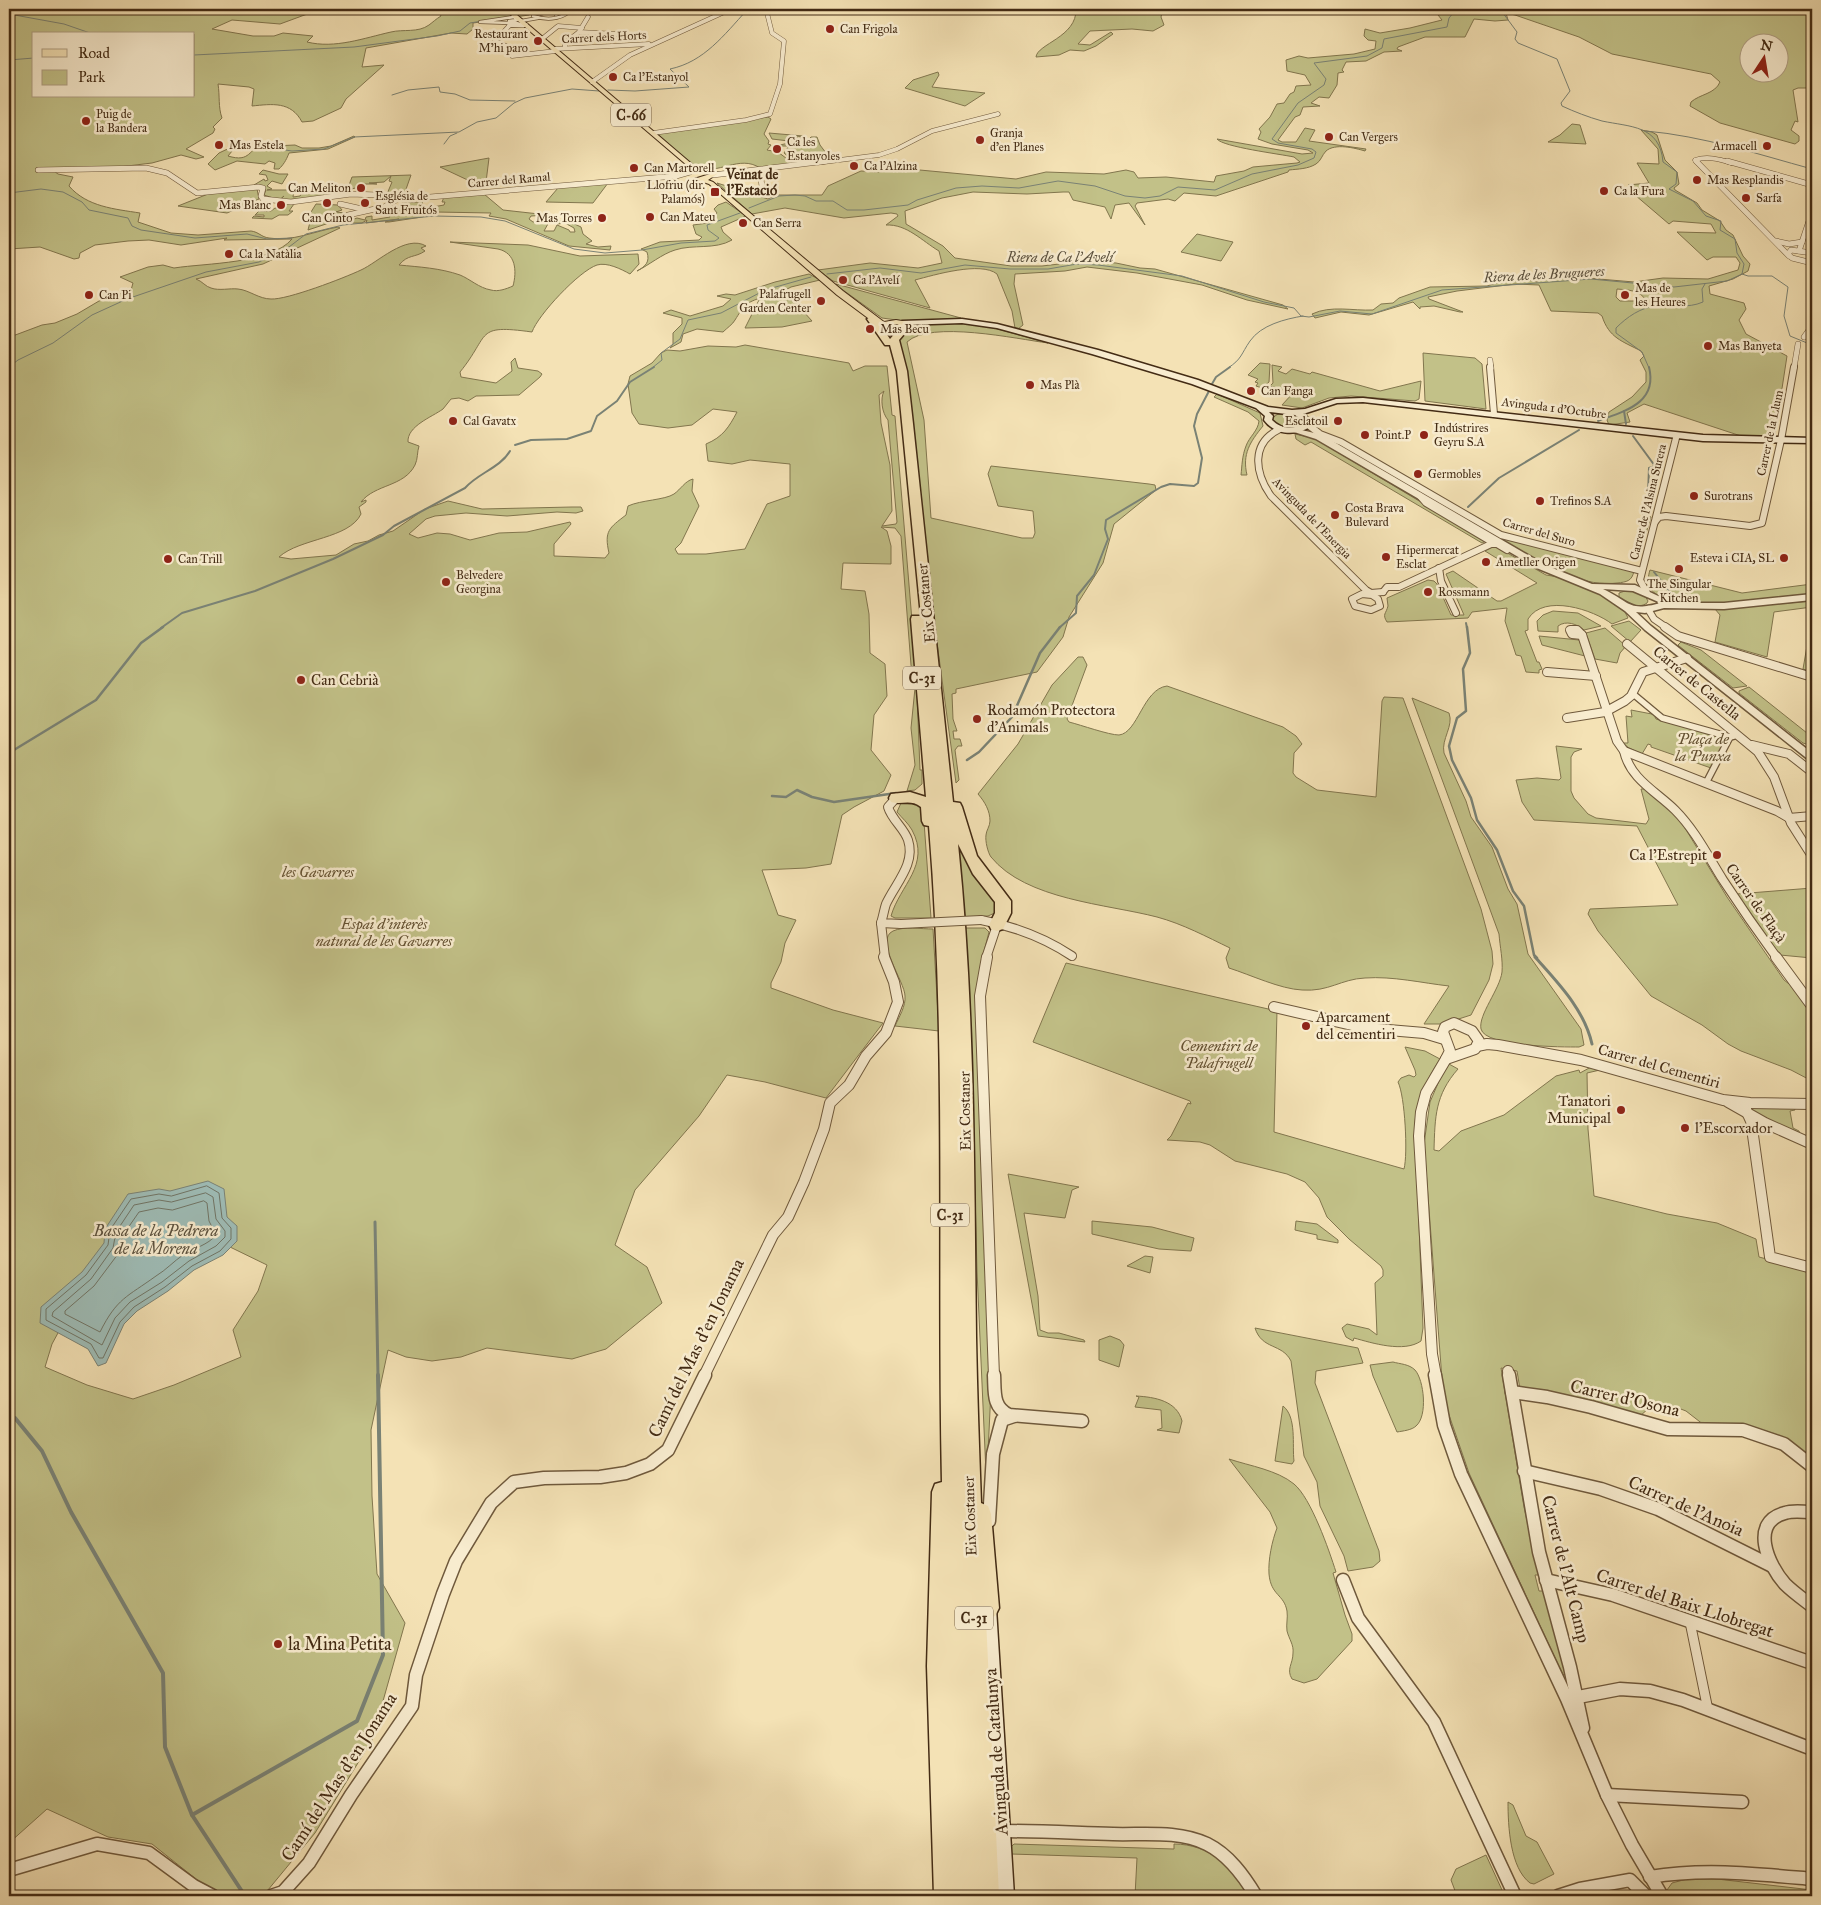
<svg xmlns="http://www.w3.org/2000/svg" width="1821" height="1905" font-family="'IM FELL Great Primer',serif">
<rect width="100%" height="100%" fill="#f4e2b5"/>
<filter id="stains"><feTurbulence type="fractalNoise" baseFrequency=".004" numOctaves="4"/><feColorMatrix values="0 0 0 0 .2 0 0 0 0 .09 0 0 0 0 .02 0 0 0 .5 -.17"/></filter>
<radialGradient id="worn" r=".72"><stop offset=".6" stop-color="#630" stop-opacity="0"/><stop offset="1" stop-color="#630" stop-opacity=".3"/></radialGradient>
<g fill="#c2c188" stroke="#82764e" fill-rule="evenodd">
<path d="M9,9H312L310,13L280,24L232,20L212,29L253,36H274L283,33L313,36L307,42C335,49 364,38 391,32C403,29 418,33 429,25C433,22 436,19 441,16L438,9H539L529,15L473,23V29L467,34L451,33L366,48L362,67L384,65L346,99L341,108L313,121L302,122C291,101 272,104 252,106L254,89L249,87L218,84C220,96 218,107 222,118L213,127L215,129L213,133L186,149L204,157L196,159L181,155L152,163L119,167L51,169L58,174L73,177L69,186C87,207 115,209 140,213L138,222L171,233L198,235L251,231C259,232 261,237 269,238C292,242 315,231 338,227L340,228L263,264L196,279C202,281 206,287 211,288C219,291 230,288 238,289C249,290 259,299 271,299C287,300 344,278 361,270C377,263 406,234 426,246L421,248L425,251C415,258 408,254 399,265C419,267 440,268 460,275C470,279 479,288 491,290C498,292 506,289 513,286C517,271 516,253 498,249L450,242L528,245L580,256L638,254L639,264L630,274C621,269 607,262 597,265C579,271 538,315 532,332C474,324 491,334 460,372L461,377L496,383L512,371L511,362L515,358L518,368L538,371L542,374L540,377L519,395L476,396L468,401L459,398L451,399C448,402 446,406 443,409C432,417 407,426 408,442L419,446C417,452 418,459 415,465C404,487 375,484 361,502L366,500V502L359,507L361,514C349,539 300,538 279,557L291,559L336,555L354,544L368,541L379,535L393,531L425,509L448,501L482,509L572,507H581L583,511L576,513L557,512L507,516L466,513L435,516L426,519L409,534L418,538L437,533L450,534L470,540L499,533L527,532L570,522L571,524L554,544V556L605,558L609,553C604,531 609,528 626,515L628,506C641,500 665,500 674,494C681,489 685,481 693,479L692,491L699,506L681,543L675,549L678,554H706L745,549L767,504L790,496V464L750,460L732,464L708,461L706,444C723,437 729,427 737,412L713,409L692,425L668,428L639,424L632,413L628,384L630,376L652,363L661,353L667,350L680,351L708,346L736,347L745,345L849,363L853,371L865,366H887L892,415L895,416L916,669L920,770H922V784L915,790L907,791L915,765L911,728L915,688L911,665L901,536L895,528L881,527L887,531L891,546V564L843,563L841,589L865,591L869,614L870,653L885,664L887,696L874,715L871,750L891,775L884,791L854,807L842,815L831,864L806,868L762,870L778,915L796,920L785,943L781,962L771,983V988L833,1010L883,1023L826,1098L765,1082L727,1075L699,1116L635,1190L615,1245L647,1267L662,1303L606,1349L572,1359L487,1348L461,1357L432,1361L406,1357L388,1350L371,1430L372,1496L377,1574L405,1623L372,1740L315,1833L263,1896H229L206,1887L152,1844L108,1837L47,1809L9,1843V340L10,337L42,325L55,323L77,314L99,301L131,290L133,283L120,277L148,267L163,265L174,268C206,263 271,264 292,239L224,240L227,238L181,245L149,240L128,241L95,245L80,253L79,258L74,259L40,247L9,249ZM34,34H194V96H34ZM884,391C880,399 882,413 888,420L897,522L896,524L882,526L892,511L890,465L881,423L879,395ZM230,1247L267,1265L258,1291L233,1330L241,1357L174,1385L133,1399L87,1385L45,1367L52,1344L65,1320Z"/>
<path d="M1076,9H1163L1161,17L1164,25L1153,31L1132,29L1090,31L1078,44L1090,45L1111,32L1113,34L1096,46L1084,51L1070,50L1059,55L1036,57C1037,44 1077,37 1076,9Z"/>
<path d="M1449,9H1812V88H1798L1793,90L1798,122L1795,121L1791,130L1799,136V141L1795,144L1720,123L1690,106L1691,102C1700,94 1715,94 1720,82L1711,74L1612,54L1579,37L1515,15L1506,13L1508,20L1495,21L1474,19L1465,37H1425L1398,47L1397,49L1402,51L1384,52L1366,61L1346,62L1342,70L1344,72L1338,73L1337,85L1329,98L1319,97L1311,103L1320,106L1303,107L1300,115L1295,117L1278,140L1282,142H1296L1305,128L1315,130L1309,141L1366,149L1365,151C1355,148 1335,143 1326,151C1322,155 1321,161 1316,164C1308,169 1298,169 1289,170L1288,172L1216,196L1184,193L1175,201L1168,199L1137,203L1135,206L1145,225L1129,203L1115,205L1111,219L1105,207L1073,200L1069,192H1063L1027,194L973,192L942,198L905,211L906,224L943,246L955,258L1011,266H1042L1085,261L1116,263L1140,268L1155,269L1283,305L1288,309L1247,300L1202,285L1137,273L1087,267L1065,271L1015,274L1014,284L1023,325L1018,329L1015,328L1012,311L997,274C981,261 934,275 915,280L930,308L833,281L818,270L870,263L918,268L942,263L939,251C922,241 907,224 886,225L898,216L897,214L891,213L844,218L785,208L752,214L717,183L768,199L776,195H822L828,186L861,171L878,172L909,169L1016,179L1046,172L1104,174L1126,170L1134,172L1138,178L1166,177L1214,182L1216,176L1244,171L1253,167L1297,163L1300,162L1294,157C1280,154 1223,147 1217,139L1302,154L1313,153L1308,150L1272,144L1258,139L1261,132L1259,129L1270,117L1277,104L1284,103L1290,94L1294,92L1296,86L1311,85L1305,75L1287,71L1286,60L1299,56L1308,58L1354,54L1375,49L1376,41L1368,40L1364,36L1365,29L1380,33L1410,28L1442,20L1438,15L1449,13ZM1748,42H1778V72H1748Z"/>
<path d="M938,72L939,75L932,87L985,93L965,106L905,88L913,80Z"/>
<path d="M768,117L771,119L764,134L769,141L768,144L771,145L767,150L778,152L795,165L743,172L718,173L716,172L760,168C739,154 718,176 697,167C689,164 665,141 658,134L680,128Z"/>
<path d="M1572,124L1580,125L1586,144L1548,142L1560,135Z"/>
<path d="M1641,130L1652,132L1657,135L1665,160L1677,172L1679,184L1674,188L1675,190L1697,203L1702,210L1720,221L1726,230L1733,235L1743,256L1750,264L1748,271L1733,279L1709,286L1710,294L1744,303L1746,309L1739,320L1746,334L1787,356L1775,434L1773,436H1741L1644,404L1627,413L1630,422L1609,425L1607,420L1609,412L1632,397L1646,382V372L1640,360L1644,356L1641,351C1622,341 1609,338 1602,316L1598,313L1551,311L1539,285L1515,284L1457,291L1428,297L1429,299L1463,312H1460L1434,306L1420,307V309L1413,302L1369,315L1341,312L1315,318L1312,314C1331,305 1353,311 1373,310L1381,304L1393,303L1399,298L1430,287L1487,286L1500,282L1529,280L1537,282L1542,279L1587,278L1634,282L1663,278L1708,279L1738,270L1740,263L1736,257H1713L1707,260L1677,232L1716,233L1711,224L1673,221L1669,224L1635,195H1640L1628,185L1649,183L1637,163L1659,164L1658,149ZM1617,289C1628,290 1641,290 1646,301H1620L1616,297Z"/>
<path d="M769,133L803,136L797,137L796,139L801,138L808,140L811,137H817L820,145L832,161L798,164L794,158H790L784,153L789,146H775L794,142L796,139L789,141L772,139Z"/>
<path d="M354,136L355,137L328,149L289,153C286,161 283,165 279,169H274L275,163L269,161L265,164L237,161L215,170L208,164L219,153L236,145H237L228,156C251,163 248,149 264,143L273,146L295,145L302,148H319L331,146Z"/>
<path d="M489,158L486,182L474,183L440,167Z"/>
<path d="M263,170L279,174H288L282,184L272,181L267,186L272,189L267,190H294L293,197L300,196L302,193L310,192L311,189L315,188L318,192L326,191V194H328L329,191L348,188L352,177L411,175L404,195L387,194L392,182L389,181L391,176L384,182L369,183L377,184H359V187L348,190L346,193L316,198L280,200L284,196L279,200L264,195L266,190L254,185L264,179L265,181L268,180L266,175L259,174Z"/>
<path d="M608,183L593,203L546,202L558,188Z"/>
<path d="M257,189L259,199L227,213L178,206L208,194Z"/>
<path d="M484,194L503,210L548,215L531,216L529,219L533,222H549L544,231H554L557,225L569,230L570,232H575L574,228L565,223L557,224L558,221L569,219L568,221L581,227L583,234L592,241L586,244L598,247L611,246L610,250L569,246L506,219L489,216L491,213L436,212L422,217L389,222H385L399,219L366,223L367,220L362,223H348L351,221H349L357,218L365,220L366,217L372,216V220L390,217L388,214L412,213V215L415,213L412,212L414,209L388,213L379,211L390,209L389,206L392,208L400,206L402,203L419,202L420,199L424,200L421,205L427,208L444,205L445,202H442L444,197Z"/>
<path d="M726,202L746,216L721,227L723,232L732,240C715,250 693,244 675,250C662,254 649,265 637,271C646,266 650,262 647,252L641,249L660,242L699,240L702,237L696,234L693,225L708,223L717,213L714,209L718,205Z"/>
<path d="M288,203L294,204L289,211H293L288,215H279L272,219L252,218L254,216L264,217V215H255L259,211H271L275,208L280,209Z"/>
<path d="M316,204L338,205L342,210L336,212L345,213L347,217L308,230L310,222L306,220Z"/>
<path d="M1197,234L1233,242L1221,261L1181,252Z"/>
<path d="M809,274L820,280L791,287L776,295L778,299L793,300L812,321L782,327L745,328L760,298C743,304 744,306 735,320C733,324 727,328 723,332L697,329L683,334L681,342L670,348L673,344V333L682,324V318L663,313L671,310L690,316L723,306L731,299L717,296L726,294L735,295L775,282Z"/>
<path d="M836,285V284L961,318L911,322L882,318Z"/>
<path d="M936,323H963L987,326L1048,343C1017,339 930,320 907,342L924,420L931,518L1022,538H1033L1035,533L1033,511L998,506L988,474L991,466L1149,484L1155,485L1156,490L1114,524L1103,563L1069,617L1063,637L1037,672L956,689V693L952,694L953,719L957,731H953L954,739H960L962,746H958L955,750L959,780L956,783L933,613L910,400L905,364L897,340C907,329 922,325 936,323Z"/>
<path d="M1423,353L1475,358L1482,364L1486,409L1425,401Z"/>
<path d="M1260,363L1270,364L1269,382L1262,388L1256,386L1258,383L1255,382L1258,379L1248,375Z"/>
<path d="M1272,365L1282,367L1278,371L1286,374L1292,369L1310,374L1312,372L1380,391L1421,381L1419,399L1415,401L1351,396L1329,398L1302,408L1282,405L1293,393L1270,386L1273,383Z"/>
<path d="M1217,394L1260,413L1263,426C1250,442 1242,454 1247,475H1241C1242,466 1242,456 1246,446C1249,437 1258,431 1259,421L1248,412L1214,397Z"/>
<path d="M1288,413L1302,417L1304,425C1293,429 1282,430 1272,420V418L1278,414Z"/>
<path d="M1295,434L1314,438L1486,541L1482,543L1311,442L1305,445L1296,439Z"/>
<path d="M1325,437L1333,440L1491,532L1634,571C1632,581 1627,582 1617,583C1585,587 1557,570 1529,556Z"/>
<path d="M1643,514L1651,517L1639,556L1633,553Z"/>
<path d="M1495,546L1546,575L1558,577L1602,595L1625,612L1628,618L1612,624C1594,610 1544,593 1528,619V630L1525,631L1537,662H1539L1542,669L1539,670V673L1526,672L1521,656L1516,655L1505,621L1507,608L1472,612L1468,618L1387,622C1382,614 1386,614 1388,606L1387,598L1428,580L1434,581L1437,584L1451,615H1464L1446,574L1453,571L1497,601H1501L1537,583L1485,551Z"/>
<path d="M1650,570L1742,593L1812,584V594C1779,597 1690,612 1662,598C1649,592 1646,582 1650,570Z"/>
<path d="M1625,591C1634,590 1644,592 1648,601L1647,603C1637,610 1628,604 1619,598V593Z"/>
<path d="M1812,601V607L1774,612L1767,657L1715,642L1720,615L1715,609Z"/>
<path d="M1553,611L1578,613L1601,626L1584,630C1577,624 1566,620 1558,626V632L1538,631L1537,621L1543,615Z"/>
<path d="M1812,617V672L1803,669Z"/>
<path d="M1629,621L1641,630L1630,642L1611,626Z"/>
<path d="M1605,628L1626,646L1620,653L1617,663L1595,659L1586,633Z"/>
<path d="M1539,636L1579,640L1585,656L1542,645Z"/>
<path d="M1681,642L1701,650L1747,686L1733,688L1679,646L1678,645Z"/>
<path d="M1078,657H1083L1087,665L1067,719L1069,722C1081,725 1109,735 1119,735C1138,733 1143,689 1167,686L1283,727L1296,736L1302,744L1294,753L1293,773L1296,777L1317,790L1376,797L1382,701L1384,697L1403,698L1481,909L1492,951L1493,964L1489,980L1471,1015L1443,1024H1424L1449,986C1422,983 1393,976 1365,978C1341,979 1329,992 1302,990C1280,989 1251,975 1229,968L1226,958L1230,948C1207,937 1183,924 1157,917C1107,904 1026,900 991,857C988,853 985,841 986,835C986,831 990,826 990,821C990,811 985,802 978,794L1018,744L1052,685Z"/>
<path d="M1749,687L1812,737V746L1803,743L1739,693V691Z"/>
<path d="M1412,698L1449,713C1454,726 1441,739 1444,753L1466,801L1471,817L1492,847L1508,889L1517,904L1528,954L1581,1029L1584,1045L1579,1047C1563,1047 1485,1047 1481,1029C1478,1015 1500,989 1502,972C1503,960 1500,947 1499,934Z"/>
<path d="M1631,710L1657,715L1655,717L1656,719L1726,739L1711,768L1651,747V745L1648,744L1642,754L1629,748L1623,743H1628L1626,716L1632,717Z"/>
<path d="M1556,746L1582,749L1574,752L1571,757V791L1574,798L1588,814L1596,818L1646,824L1649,819L1641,789H1647L1677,815L1727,897L1784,980L1793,987L1812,1014V1081L1791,1070L1741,1051L1728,1044L1702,1025L1651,996L1598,931L1588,914L1590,909L1678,905L1637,826L1534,820L1522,802L1516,780L1537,778L1559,780L1561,778Z"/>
<path d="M914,800L923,808L931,918H895L891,916C900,885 931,865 912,830C908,823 902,818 897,812L901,803Z"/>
<path d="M958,844L996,900L997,912L988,916L965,917Z"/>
<path d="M1812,888V958L1780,955L1737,894Z"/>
<path d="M965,928H985L989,932L982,959L991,1390L987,1473H986L977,1271L971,1035Z"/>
<path d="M933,929L939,1031L895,1026C899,1017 906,1006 905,996C905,982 874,940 893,931C904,926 921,929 933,929Z"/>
<path d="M1066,963L1277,1011L1274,1132L1404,1169C1408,1154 1405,1096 1398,1082L1401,1078L1409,1075L1414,1077L1416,1075L1415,1070L1405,1047L1425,1051L1440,1059C1427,1080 1417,1097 1415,1122L1423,1328L1421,1341C1404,1353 1372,1343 1354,1338L1353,1341L1346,1337L1342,1328L1347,1324L1369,1329L1377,1335L1375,1283L1383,1276V1270L1381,1266L1349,1239L1327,1217L1319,1198L1305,1182L1287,1174L1235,1161L1210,1145L1200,1142L1167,1140L1171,1136L1188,1103L1191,1104L1190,1101L1033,1042Z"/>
<path d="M1449,1064L1458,1069C1435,1095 1435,1117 1434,1150L1439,1151L1461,1131L1504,1115L1556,1076L1579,1070L1580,1073L1591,1067L1600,1070L1587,1073L1588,1129L1594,1196L1667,1214L1717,1223L1756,1239L1759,1257L1812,1271V1460L1784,1440L1704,1425L1686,1411L1673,1406L1659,1405L1650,1407L1639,1417L1520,1389L1517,1371L1501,1368L1524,1507L1539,1575H1535L1539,1591H1543L1566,1673L1563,1675L1469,1473L1448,1412L1442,1379L1424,1144L1430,1102L1439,1081Z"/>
<path d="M1794,1107L1795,1110L1790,1111L1793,1128L1799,1131L1800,1134L1755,1114L1752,1110L1754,1108Z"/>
<path d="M1008,1174L1079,1187L1072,1190L1065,1218L1024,1213L1038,1296L1040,1330L1048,1333H1059L1084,1340L1085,1342L1038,1336Z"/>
<path d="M1092,1221L1152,1227L1194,1238L1191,1251L1159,1249L1092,1234Z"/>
<path d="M1296,1221L1317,1224L1338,1240V1243L1317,1239V1235L1295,1230Z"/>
<path d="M1145,1256L1153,1257L1150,1273L1127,1266Z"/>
<path d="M1255,1328L1358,1348L1363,1363L1316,1371L1315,1383L1379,1551L1380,1561L1373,1567L1348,1571L1344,1556L1320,1506L1317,1482L1304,1456L1291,1361C1282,1343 1262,1350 1255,1328Z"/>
<path d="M1110,1336L1120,1340L1124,1345L1119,1367L1099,1360V1340Z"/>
<path d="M1393,1362C1400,1364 1409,1364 1415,1370C1424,1380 1428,1416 1416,1426C1412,1430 1403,1431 1397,1432L1373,1376L1370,1365Z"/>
<path d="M1136,1396C1155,1397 1177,1401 1182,1421L1179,1433L1157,1430L1162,1428L1161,1410L1135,1407L1139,1397Z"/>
<path d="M1283,1406C1297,1417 1292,1445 1294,1461L1292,1464L1275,1461Z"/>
<path d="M1229,1459C1250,1466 1277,1470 1294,1484C1311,1498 1329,1550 1336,1572L1333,1573L1345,1615L1352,1634V1641L1317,1679L1304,1683L1292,1679C1286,1669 1293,1664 1293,1653C1294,1645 1289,1639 1287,1631C1286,1624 1288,1618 1287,1611C1284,1594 1271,1596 1269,1574C1268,1560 1272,1541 1277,1528L1270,1512Z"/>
<path d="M1508,1802L1513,1805L1526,1836L1537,1842L1554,1874L1534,1884L1530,1883C1510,1868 1508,1826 1508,1802Z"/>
<path d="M1014,1844L1174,1849V1844C1209,1844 1233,1867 1249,1896H1135L1137,1858L1011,1854V1847Z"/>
<path d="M1486,1855L1502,1890V1896H1457L1451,1880L1456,1869Z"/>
<path d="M1687,1879H1717L1812,1890V1896H1671L1667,1890L1672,1883Z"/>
</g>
<path fill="#9ebcb6" stroke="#7a8275" d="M208,1181L224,1189L227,1217L237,1226V1241L223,1255L194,1270L168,1291L137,1311L124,1324L106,1363L98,1366L88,1349L40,1323L41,1307L82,1272L104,1243L105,1229L128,1194L159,1189L170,1191Z"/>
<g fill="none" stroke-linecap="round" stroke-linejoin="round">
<g stroke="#707465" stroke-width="1">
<path d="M207,1186L219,1193L222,1218L231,1228V1239L220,1251L192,1266L165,1287L134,1307L120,1322L103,1358H99L91,1344L46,1320V1309L86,1275L108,1245L110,1230L131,1199L159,1194L171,1196Z"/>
<path d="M206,1193L213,1197L216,1219L225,1231V1237L216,1246L189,1261L162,1282L130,1302L115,1318L102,1345L52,1316L53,1312L91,1279L113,1248L116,1232L134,1205L159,1200L171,1202Z"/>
<path d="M204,1201L207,1203L209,1221L216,1235C208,1245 194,1248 183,1255C174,1261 166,1270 156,1276C127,1297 117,1298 100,1332L65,1314V1311L94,1286L118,1254L123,1235L139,1212L158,1208L172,1210Z"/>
</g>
<g stroke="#7a8275" stroke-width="1">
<path d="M9,14L64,24L93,34"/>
<path d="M518,15L529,9"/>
<path d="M194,55L354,47L437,36L460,31L470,23L507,17"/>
<path d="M9,60L34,58"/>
<path d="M608,90L635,91L689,87L670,69C704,62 724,35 747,10L735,9"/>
<path d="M392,95L408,90L439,87L440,92L455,94L470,100L515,101"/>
<path d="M1646,131C1703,136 1757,154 1812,169"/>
<path d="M444,144L450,136L457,133"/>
<path d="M272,148L292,151L324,149L354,137L459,132L477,122L496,118L514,103L525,98L572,89L599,91"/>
<path d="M9,193L41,189L63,192L82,202L89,210L128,218L132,226L141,230L195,238L247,234L267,239L292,238"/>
<path d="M749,208L779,196L795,195L805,196L816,201H833L847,210H864L908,205L917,200L956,188L982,186L1019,188L1058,181L1095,186L1125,196L1145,198L1160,196L1178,187L1215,190L1252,174L1298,165L1314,158L1316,152L1312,149L1278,143L1272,139L1298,103L1324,85L1326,79L1314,63L1367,56L1382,48L1384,39L1447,27L1449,18L1454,12L1452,9"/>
<path d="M827,274L880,268L921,273L965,265L1010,269H1048L1077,264L1098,265L1182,276L1264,302L1294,308L1301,316L1309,317L1340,311L1372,314L1442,290L1591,279L1674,287L1727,281L1742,274L1744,264L1737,253L1735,239L1720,230L1721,221L1706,216L1693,201L1669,189L1676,184L1677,172L1663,162C1660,125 1630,127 1602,121C1588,117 1575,112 1562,106L1561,103L1570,91L1557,59L1518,43L1515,39L1517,32L1500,9"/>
<path d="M1742,274L1748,276H1772L1788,287L1784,316L1790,336L1812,345"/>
<path d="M9,367L18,360L53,343L92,315L127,299L206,272L259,262L289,247L306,234L343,225L434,216L481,217L505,221L574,249L605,253L642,250L681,243L715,241L719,238L708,230L707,225L740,213"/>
<path d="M652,368L662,360L661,353L680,339L688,320L721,313L765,290L811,277"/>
<path d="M1228,368C1242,359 1241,354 1250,341C1261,325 1285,319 1303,316"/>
<path d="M1649,368L1642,352L1616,333V328C1627,317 1641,307 1657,306C1673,304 1687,309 1703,302L1702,289L1705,284"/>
</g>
<g stroke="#7a8275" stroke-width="2">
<path d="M1212,384L1216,377L1230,367"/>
<path d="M1624,411L1626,424"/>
<path d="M1598,421C1625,411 1658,403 1649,367"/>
<path d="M1633,436L1655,466L1649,468L1648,494"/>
<path d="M515,445L531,440L567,439L591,431L597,416L617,401L630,382L654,367"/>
<path d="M1468,507L1499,478L1579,430"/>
<path d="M1647,512L1648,497"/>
<path d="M1638,555L1637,549L1647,515"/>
<path d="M1654,572L1670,592L1680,598"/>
<path d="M1466,623L1467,628"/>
<path d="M161,628L182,613L255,591L333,559L383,535L394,526L465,488C478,473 500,468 510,451"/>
<path d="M1059,628L1076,613L1077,596L1094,575L1108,539L1105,529L1106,520L1161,487L1170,484L1194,486L1198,483L1202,458L1194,426L1197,414L1209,391"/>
</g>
<g stroke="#7a8275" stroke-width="2.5">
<path d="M1467,627L1470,653L1463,669L1466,711L1457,718L1449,746L1452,760L1471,798L1477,820L1497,850L1513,891L1524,906L1534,955L1537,958"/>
<path d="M9,753L96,700L141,643L163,627"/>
<path d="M967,760L979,752L1012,717L1040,653L1060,627"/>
<path d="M772,796L786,797L797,790L812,797L834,802L896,793"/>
</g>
<g stroke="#7a8275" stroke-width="3">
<path d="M1535,957C1558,983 1584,1009 1592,1044"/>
<path d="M375,1222L378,1376"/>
</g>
<g stroke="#7a8275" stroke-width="4">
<path d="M9,1415L15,1418L42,1451L71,1512L163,1673L165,1747L192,1815L245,1896"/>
<path d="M192,1815L357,1721L383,1655L378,1375"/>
</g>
<g stroke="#6f593c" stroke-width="4">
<g id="pedestrian-far2">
<path d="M543,9L534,12L533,16C545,20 559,20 569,12L563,9"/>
<path d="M541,14L551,10L561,12L556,15"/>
<path d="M514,17L517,20L509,21L524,25L508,26L510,23L480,22Z"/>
<path d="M521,21L538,18"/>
<path d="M485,35L499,39"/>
</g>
</g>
<g stroke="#6f593c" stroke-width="8">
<g id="pedestrian-far1">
<path d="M1632,693L1662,718L1730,737"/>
<path d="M1706,783L1730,737L1734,736"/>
</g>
</g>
<g stroke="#6f593c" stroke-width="11">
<path id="pedestrian" d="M1690,1622L1708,1710"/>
</g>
<g stroke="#6f593c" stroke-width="5">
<g id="minor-far5">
<path d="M579,32L618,34"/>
<path d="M542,39L558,26L582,28"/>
<path d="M565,48V43L579,32L588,17"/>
<path d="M555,49L649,44"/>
<path d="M524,54L495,41L510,25H526"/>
<path d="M512,56L556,51"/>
<path d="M592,82L630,55L731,9"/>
<path d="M653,133L746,120L770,114L780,84L784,41L772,33L766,9"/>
<path d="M816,163L879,155L897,149L932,131L998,114"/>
<path d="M1698,163L1695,160C1707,156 1719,159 1731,163"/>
</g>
</g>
<g stroke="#6f593c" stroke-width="6">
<g id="minor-far4">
<path d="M1696,161L1789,256"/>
<path d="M1727,161L1812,185"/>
<path d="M38,170L146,168L167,173L197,193L258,187L263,188L261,196L263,199L291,202L351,194L430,197L676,176L690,172"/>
<path d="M760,170L762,187"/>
<path d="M713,175L826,161"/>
<path d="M340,204L362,209"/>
<path d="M348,215L384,207L403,196"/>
<path d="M1776,241L1789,244L1802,242"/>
<path d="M1799,251L1812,212"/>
<path d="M1812,253L1791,250L1788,254L1792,258L1812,263"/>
<path d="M1804,337L1812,326"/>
<path d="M1490,360L1491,368"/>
<path d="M1794,368L1798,344"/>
</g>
</g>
<g stroke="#6f593c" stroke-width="8">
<g id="minor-far3">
<path d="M1490,367L1494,414"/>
<path d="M1307,424L1320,434L1341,442L1501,535L1642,571"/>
<path d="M1280,429C1250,443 1255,473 1271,496L1366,590L1371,593L1383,592"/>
<path d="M1420,496L1426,503L1490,541L1491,544H1497L1507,550"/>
<path d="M1655,522L1659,517L1666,516L1750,526L1762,523L1781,440L1794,367"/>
<path d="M1439,568L1441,581L1456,613"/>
<path d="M1383,592L1387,587H1399L1491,544"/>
<path d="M1647,593L1640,580L1676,438"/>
<path d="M1362,594L1372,595L1378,599L1380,606L1371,610L1355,606L1352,599Z"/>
<path d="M1648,609L1654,619L1667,628"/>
</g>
</g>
<g stroke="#6f593c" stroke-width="10">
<g id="minor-far2">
<path d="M1665,627L1678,636L1812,677"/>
<path d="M1570,630H1577L1582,635L1572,634Z"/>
<path d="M1582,635L1617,741L1624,751L1777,811L1789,818L1812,816"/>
<path d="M1627,644L1758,752L1774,777L1791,823L1812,856"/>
<path d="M1547,672L1596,676"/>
<path d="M1567,718L1605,712L1625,701L1631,696L1643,672L1687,658"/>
<path d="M1752,745L1789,754L1812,772"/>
<path d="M1624,751C1630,779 1657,792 1675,810C1695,830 1708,856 1723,880C1740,906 1758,932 1777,958"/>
<path d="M896,798L888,807C892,820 904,828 908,840C916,864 895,884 886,904C884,910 883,917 881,923L901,924"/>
<path d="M981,920C1013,926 1045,938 1072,956"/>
<path d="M881,923L885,958"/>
<path d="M986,958L997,925"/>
</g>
</g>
<g stroke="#6f593c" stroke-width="12">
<g id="minor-far1">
<path d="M987,957L980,996L994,1376"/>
<path d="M1776,957L1812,1006"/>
<path d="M1274,1007L1365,1028L1424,1033L1444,1039"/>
<path d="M1454,1023L1472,1031L1479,1041L1475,1049L1446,1059L1450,1051L1443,1032L1445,1027Z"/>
<path d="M1477,1046L1487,1044L1498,1045L1581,1060L1723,1100L1750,1103L1812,1104"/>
<path d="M1728,1102L1765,1123L1812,1144"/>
<path d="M1746,1103V1110L1751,1121L1770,1257L1812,1268"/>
<path d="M1508,1371L1509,1376"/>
<path d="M704,1376L773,1235L788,1217L804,1182L824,1129L830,1103L849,1085L866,1056L886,1033L898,1002L894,982L884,957"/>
<path d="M1436,1376L1432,1354L1419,1136L1421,1112L1426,1093L1446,1059"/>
</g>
</g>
<g stroke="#6f593c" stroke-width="15">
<g id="minor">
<path d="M994,1375C995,1391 992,1407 1009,1415L1082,1421"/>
<path d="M1435,1375L1444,1425L1461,1474L1567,1699L1607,1795L1632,1845L1662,1896"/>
<path d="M1509,1375L1539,1552L1570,1667L1583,1728"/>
<path d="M1512,1392L1547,1397L1591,1407L1668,1429L1743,1430L1784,1444L1812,1466"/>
<path d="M1524,1471L1601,1489L1658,1509L1772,1566"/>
<path d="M1812,1512C1803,1512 1793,1510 1785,1513C1749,1522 1768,1565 1785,1584C1793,1592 1803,1599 1812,1606"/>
<path d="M989,1521L993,1454L1002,1420L1014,1416"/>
<path d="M1343,1580L1358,1618L1434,1722L1515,1896"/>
<path d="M1546,1580L1613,1595L1812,1663"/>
<path d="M1573,1698L1620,1689L1650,1691L1683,1700L1812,1749"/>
<path d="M1607,1795L1742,1802"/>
<path d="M1002,1831C1039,1831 1076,1833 1113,1834C1143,1835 1178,1830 1207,1844C1229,1855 1244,1876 1256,1896"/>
<path d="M9,1870L97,1844L149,1853L194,1886L213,1896"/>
<path d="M1650,1877C1705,1868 1757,1874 1812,1879"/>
<path d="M271,1896L283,1892L309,1863L351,1795L412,1706L416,1675L443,1594L456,1561L491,1503L514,1482L544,1478L600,1477L626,1473L650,1464L668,1450L705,1375"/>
<path d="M1558,1896L1580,1889L1630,1880L1646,1896"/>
</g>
</g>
<g stroke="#6f593c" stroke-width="3">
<path id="tertiary" d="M1294,428L1322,435L1545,565L1592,584L1635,585L1673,603H1724L1812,594V600L1724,609L1664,608L1645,613L1636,612L1651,626L1812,753V761L1809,760L1645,630L1625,611L1600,594L1539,569L1316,439L1294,432ZM1603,589L1633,591L1661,603C1627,612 1631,602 1603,589Z"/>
</g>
<g stroke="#432b14" stroke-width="3">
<g id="secondary">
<path d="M962,319L997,324L1098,350L1198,380L1268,407L1292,410L1305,409L1336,399L1363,398L1703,435L1812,438V443L1703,441L1363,402L1337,403L1303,414L1311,420L1310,427C1295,436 1275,435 1264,420L1265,416L1256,408L1192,384L1092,354L997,328L962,323L902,325L898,323L902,321ZM1269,412L1295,415L1303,421V424C1292,430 1281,429 1272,420L1273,416Z"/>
<path d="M987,1599L993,1602L996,1608L1014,1896H994L978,1608L981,1602Z"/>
</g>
</g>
<g stroke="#432b14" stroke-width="2">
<path id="primary" d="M504,9H510L693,165L713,170L717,174L708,180L713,182L843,291L884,322L896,320L908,322L912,329L911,331L895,336L880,331V327L837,295L709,184L694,179L710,174L709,172L689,167ZM896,324L902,326L903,328L895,331L888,328L889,326Z"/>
</g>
<g stroke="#432b14" stroke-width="3">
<path id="motorway" d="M872,316L875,317L890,339L897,331L900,330L905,333L899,340L907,371L913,424L953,802L960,803L962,807L977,856L1011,901V913L1003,929L997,931L991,929L989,925L995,913V902L973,874L958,844C975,1008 974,1172 976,1337C977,1392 979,1448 981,1503L988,1506L991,1514L999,1608L995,1616L986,1619L999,1896H934L927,1666L932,1492L935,1484L942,1482C937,1263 947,1045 929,826L924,825L922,821L921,807C911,799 902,805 891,802L889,798L891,794L910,792L926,797L911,619L912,616H921L897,371L890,345H885L867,319Z"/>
</g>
<use href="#pedestrian-far2" stroke="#f8eccf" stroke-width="2.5"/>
<use href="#pedestrian-far1" stroke="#f8eccf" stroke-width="5.5"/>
<use href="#pedestrian" stroke="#f8eccf" stroke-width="9"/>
<use href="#minor-far5" stroke="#f8eccf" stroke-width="4"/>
<use href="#minor-far4" stroke="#f8eccf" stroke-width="5"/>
<use href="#minor-far3" stroke="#f8eccf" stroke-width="6"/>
<use href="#minor-far2" stroke="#f8eccf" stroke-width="8"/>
<use href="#minor-far1" stroke="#f8eccf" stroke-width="10"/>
<use href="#minor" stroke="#f8eccf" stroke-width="12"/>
<use href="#tertiary" fill="#f8eccf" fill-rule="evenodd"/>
<use href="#secondary" fill="#f8eccf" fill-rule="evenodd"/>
<use href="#primary" fill="#f4e2b5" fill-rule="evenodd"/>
<use href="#motorway" fill="#f4e2b5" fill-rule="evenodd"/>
<g stroke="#6f593c" stroke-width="10" stroke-linecap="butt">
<path id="minor-bridge" d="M901,924L981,920"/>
</g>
<use href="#minor-bridge" stroke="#f8eccf" stroke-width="8"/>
</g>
<g fill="#8f2418" stroke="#f8eccf" stroke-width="2">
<circle cx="830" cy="29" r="5"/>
<circle cx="538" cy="41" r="5"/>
<circle cx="613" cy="77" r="5"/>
<circle cx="86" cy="121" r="5"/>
<circle cx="1329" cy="137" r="5"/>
<circle cx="980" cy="140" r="5"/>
<circle cx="219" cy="145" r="5"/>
<circle cx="1767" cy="146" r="5"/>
<circle cx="777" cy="149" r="5"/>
<circle cx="854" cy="166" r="5"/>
<circle cx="634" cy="168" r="5"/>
<circle cx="1697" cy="180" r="5"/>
<circle cx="361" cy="188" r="5"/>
<circle cx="1604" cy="191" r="5"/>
<rect x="710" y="187" width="10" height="10" rx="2.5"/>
<circle cx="1746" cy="198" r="5"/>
<circle cx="327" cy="203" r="5"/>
<circle cx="365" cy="203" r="5"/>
<circle cx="281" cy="205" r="5"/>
<circle cx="650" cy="217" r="5"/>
<circle cx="602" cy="218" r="5"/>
<circle cx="743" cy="223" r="5"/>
<circle cx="229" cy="254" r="5"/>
<circle cx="843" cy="280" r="5"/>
<circle cx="89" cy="295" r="5"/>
<circle cx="1625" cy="295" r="5"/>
<circle cx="821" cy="301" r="5"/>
<circle cx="870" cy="329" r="5"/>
<circle cx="1708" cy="346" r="5"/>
<circle cx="1030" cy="385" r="5"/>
<circle cx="1251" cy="391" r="5"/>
<circle cx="453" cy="421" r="5"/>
<circle cx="1338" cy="421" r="5"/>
<circle cx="1365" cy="435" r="5"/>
<circle cx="1424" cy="435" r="5"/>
<circle cx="1418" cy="474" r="5"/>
<circle cx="1694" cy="496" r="5"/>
<circle cx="1540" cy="501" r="5"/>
<circle cx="1335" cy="515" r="5"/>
<circle cx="1386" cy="557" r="5"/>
<circle cx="1784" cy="558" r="5"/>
<circle cx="168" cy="559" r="5"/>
<circle cx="1486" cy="562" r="5"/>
<circle cx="1679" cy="569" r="5"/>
<circle cx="446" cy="582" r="5"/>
<circle cx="1428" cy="592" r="5"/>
<circle cx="301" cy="680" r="5"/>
<circle cx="977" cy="719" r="5"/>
<circle cx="1717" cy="855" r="5"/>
<circle cx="1306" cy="1026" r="5"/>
<circle cx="1621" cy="1110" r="5"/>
<circle cx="1685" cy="1128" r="5"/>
<circle cx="278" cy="1644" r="5"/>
</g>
<g text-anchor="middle" stroke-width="5" stroke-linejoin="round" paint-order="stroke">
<g font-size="12" fill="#432b14" stroke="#f8eccf" text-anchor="start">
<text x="840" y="33">Can Frigola</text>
<text x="528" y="38" text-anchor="end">Restaurant<tspan x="528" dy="14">M'hi paro</tspan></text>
<text x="623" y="81">Ca l'Estanyol</text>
<text x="96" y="118">Puig de<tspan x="96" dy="14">la Bandera</tspan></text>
<text x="990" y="137">Granja<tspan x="990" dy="14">d'en Planes</tspan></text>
<text x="1339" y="141">Can Vergers</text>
<text x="787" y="146">Ca les<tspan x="787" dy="14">Estanyoles</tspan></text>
<text x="229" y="149">Mas Estela</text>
<text x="1757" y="150" text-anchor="end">Armacell</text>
<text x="864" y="170">Ca l'Alzina</text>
<text x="644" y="172">Can Martorell</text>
<text x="1707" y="184">Mas Resplandis</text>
<text x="705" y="189" text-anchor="end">Llofriu (dir.<tspan x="705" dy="14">Palamós)</tspan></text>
<text x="351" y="192" text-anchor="end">Can Meliton</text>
<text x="1614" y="195">Ca la Fura</text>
<text x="375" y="200">Església de<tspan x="375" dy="14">Sant Fruitós</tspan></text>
<text x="1756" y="202">Sarfa</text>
<text x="271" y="209" text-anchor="end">Mas Blanc</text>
<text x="660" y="221">Can Mateu</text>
<text x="327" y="222" text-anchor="middle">Can Cinto</text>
<text x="592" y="222" text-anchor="end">Mas Torres</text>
<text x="753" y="227">Can Serra</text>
<text x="239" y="258">Ca la Natàlia</text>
<text x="853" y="284">Ca l'Avelí</text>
<text x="1635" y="292">Mas de<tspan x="1635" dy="14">les Heures</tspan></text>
<text x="811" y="298" text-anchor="end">Palafrugell<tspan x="811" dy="14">Garden Center</tspan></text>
<text x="99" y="299">Can Pi</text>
<text x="880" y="333">Mas Becu</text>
<text x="1718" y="350">Mas Banyeta</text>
<text x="1040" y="389">Mas Plà</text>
<text x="1261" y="395">Can Fanga</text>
<text x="463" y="425">Cal Gavatx</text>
<text x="1328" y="425" text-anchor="end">Esclatoil</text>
<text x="1434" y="432">Indústrires<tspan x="1434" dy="14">Geyru S.A</tspan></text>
<text x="1375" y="439">Point.P</text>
<text x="1428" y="478">Germobles</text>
<text x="1704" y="500">Surotrans</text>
<text x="1550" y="505">Trefinos S.A</text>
<text x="1345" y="512">Costa Brava<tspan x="1345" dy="14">Bulevard</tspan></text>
<text x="1396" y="554">Hipermercat<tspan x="1396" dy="14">Esclat</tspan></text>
<text x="1774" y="562" text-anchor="end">Esteva i CIA, SL</text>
<text x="178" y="563">Can Trill</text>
<text x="1496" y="566">Ametller Origen</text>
<text x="456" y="579">Belvedere<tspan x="456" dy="14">Georgina</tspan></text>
<text x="1679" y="588" text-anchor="middle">The Singular<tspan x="1679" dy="14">Kitchen</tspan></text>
<text x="1438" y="596">Rossmann</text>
</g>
<g font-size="12" fill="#432b14" stroke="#f8eccf">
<text transform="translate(604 37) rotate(-3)" y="4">Carrer dels Horts</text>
<text transform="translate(509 180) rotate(-5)" y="4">Carrer del Ramal</text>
<text transform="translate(1554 408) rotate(7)" y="4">Avinguda 1 d'Octubre</text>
<text transform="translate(1770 433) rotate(-78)" y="4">Carrer de la Llum</text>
<text transform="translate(1648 502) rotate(-76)" y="4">Carrer de l'Alsina Surera</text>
<text transform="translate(1312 518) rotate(46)" y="4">Avinguda de l'Energia</text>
<text transform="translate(1539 532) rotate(16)" y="4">Carrer del Suro</text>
</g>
<g fill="#f8eccf" stroke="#79654c" stroke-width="1">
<rect x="611" y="103.5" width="40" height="23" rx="4"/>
<rect x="903" y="666.5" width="38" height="23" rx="4"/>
<rect x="931" y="1203.5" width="38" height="23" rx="4"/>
<rect x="955" y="1606.5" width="38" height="23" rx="4"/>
</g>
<g font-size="14" font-weight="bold" fill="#432b14">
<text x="631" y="120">C-66</text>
<text x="922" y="683">C-31</text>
<text x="950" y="1220">C-31</text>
<text x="974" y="1623">C-31</text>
</g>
<g font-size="14" font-weight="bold" fill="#432b14" stroke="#f8eccf">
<text x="752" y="179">Veïnat de<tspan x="752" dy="16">l'Estació</tspan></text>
</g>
<g font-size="14" font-style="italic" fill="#5a4f3c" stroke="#f8eccf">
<text x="1060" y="262">Riera de Ca l'Avelí</text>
<text transform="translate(1544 274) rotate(-3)" y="5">Riera de les Brugueres</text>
</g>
<g font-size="15" fill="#432b14" stroke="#f8eccf">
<text transform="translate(926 603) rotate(-96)" y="5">Eix Costaner</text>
<text transform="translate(1697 683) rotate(39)" y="5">Carrer de Castella</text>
<text transform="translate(1756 903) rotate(55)" y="5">Carrer de Flaçà</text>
<text transform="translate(1659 1066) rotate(16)" y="5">Carrer del Cementiri</text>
<text transform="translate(965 1111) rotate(-91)" y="5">Eix Costaner</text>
<text transform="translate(970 1516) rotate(-92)" y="5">Eix Costaner</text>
</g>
<g font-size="15" fill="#432b14" stroke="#f8eccf" text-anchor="start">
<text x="311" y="685">Can Cebrià</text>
<text x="987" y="715">Rodamón Protectora<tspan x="987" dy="17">d'Animals</tspan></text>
<text x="1707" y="860" text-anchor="end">Ca l'Estrepit</text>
<text x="1316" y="1022">Aparcament<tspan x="1316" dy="17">del cementiri</tspan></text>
<text x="1611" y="1106" text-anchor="end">Tanatori<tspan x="1611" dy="17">Municipal</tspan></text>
<text x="1695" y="1133">l'Escorxador</text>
</g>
<g font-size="15" font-style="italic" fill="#635031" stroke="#f8eccf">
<text x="1703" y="744">Plaça de<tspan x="1703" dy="17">la Punxa</tspan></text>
<text x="318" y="877">les Gavarres</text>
<text x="384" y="929">Espai d'interès<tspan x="384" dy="17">natural de les Gavarres</tspan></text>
<text x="1219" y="1051">Cementiri de<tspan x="1219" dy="17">Palafrugell</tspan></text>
</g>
<g font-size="16" font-style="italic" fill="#5a4f3c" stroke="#f8eccf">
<text x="156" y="1236">Bassa de la Pedrera<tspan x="156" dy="18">de la Morena</tspan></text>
</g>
<g font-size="18" fill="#432b14" stroke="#f8eccf">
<text transform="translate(696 1348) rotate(-64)" y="6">Camí del Mas d'en Jonama</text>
<text transform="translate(1625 1398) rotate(13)" y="6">Carrer d'Osona</text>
<text transform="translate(1686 1506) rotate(24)" y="6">Carrer de l'Anoia</text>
<text transform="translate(1566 1569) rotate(76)" y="6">Carrer de l'Alt Camp</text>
<text transform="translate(1685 1603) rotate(18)" y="6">Carrer del Baix Llobregat</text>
<text transform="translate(996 1752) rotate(-94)" y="6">Avinguda de Catalunya</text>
<text transform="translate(339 1777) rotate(-57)" y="6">Camí del Mas d'en Jonama</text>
</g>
<g font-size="18" fill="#432b14" stroke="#f8eccf" text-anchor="start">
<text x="288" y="1650">la Mina Petita</text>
</g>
</g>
<rect width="1821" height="1905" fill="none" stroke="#f4e2b5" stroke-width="30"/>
<rect x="10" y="10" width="1801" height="1885" fill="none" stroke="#432b14" stroke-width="2.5"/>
<rect x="15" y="15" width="1791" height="1875" fill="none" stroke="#432b14"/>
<rect x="32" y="32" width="162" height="65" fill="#f8eccf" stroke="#b09f84"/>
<rect x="42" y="49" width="25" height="8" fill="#f4e2b5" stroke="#b09f84"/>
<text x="78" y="58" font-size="15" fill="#432b14">Road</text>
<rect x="42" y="70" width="25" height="15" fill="#c2c188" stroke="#b09f84"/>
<text x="78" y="82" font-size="15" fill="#432b14">Park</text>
<g transform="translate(1764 58) rotate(12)"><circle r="24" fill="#f8eccf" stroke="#b09f84"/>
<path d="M0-4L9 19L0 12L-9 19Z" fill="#8f2418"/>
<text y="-8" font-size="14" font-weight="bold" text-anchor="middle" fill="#432b14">N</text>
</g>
<rect width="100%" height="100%" filter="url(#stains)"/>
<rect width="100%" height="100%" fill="url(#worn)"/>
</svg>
